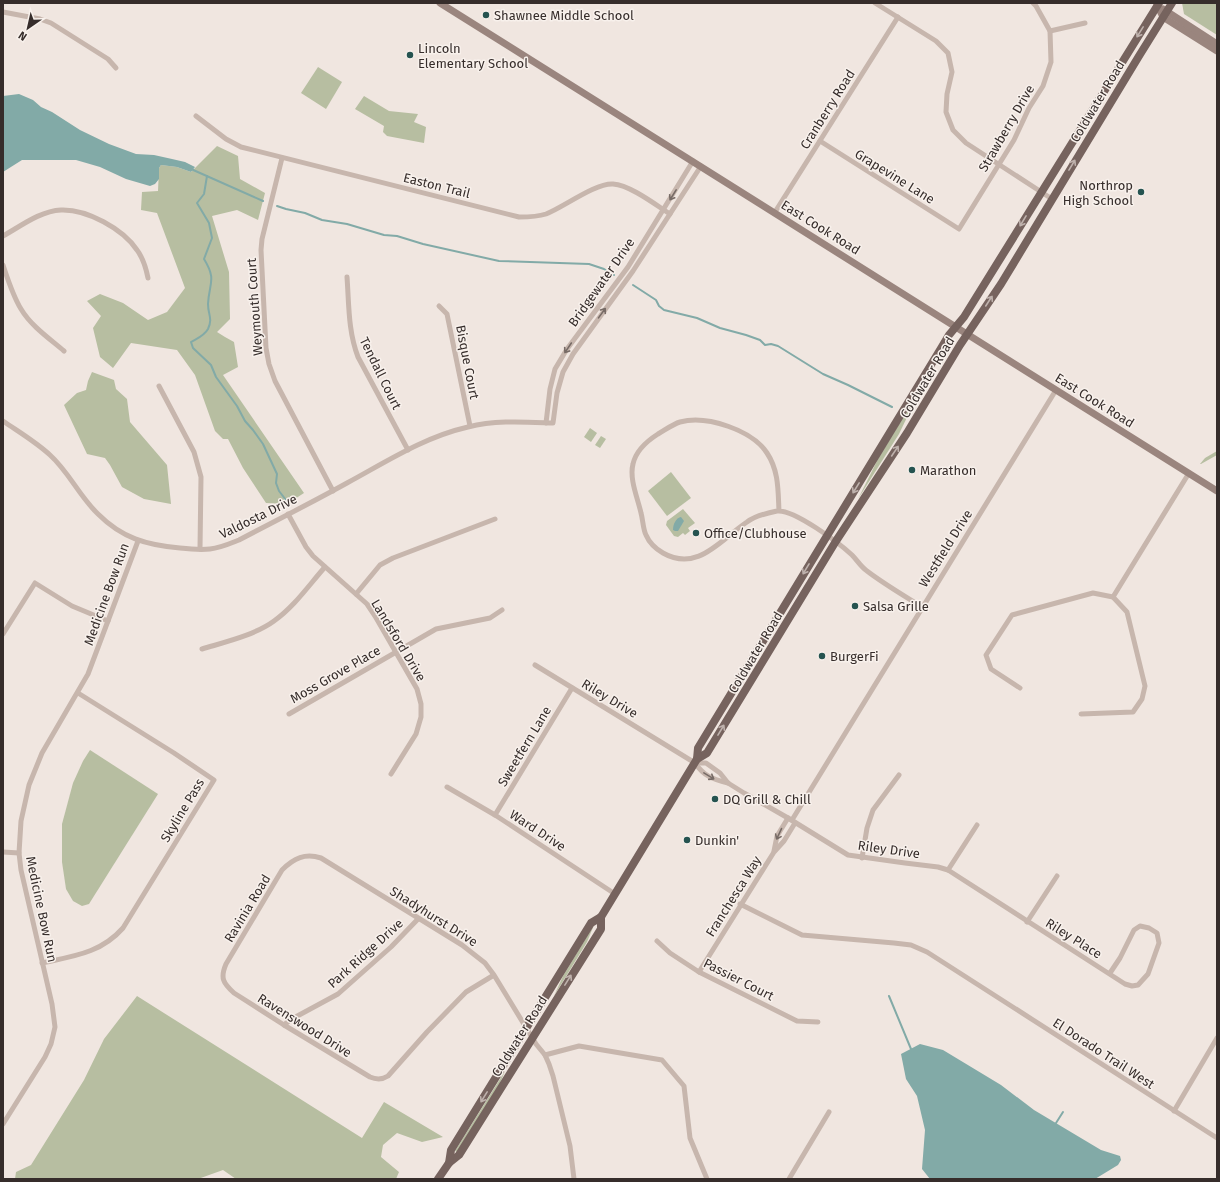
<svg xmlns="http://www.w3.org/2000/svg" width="1220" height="1182" font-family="'Fira Sans',sans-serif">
<rect width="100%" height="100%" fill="#f0e6e0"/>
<g fill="#b7bea1">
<path d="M1182,3H1217V35L1184,14Z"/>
<path d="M318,67L342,82L326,109L301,93Z"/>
<path d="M364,96L389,111L418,114L414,122L426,127L424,143L387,136L383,132L384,126L355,109Z"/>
<path d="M217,146L238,156L240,179L265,193L258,220L237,210L212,216L229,272L230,319L217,332L225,337L234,342L238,367L223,375L304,493L287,504L266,503L243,468L228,439H223L215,431L195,375L177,350L131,343L113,368L100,357L93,328L101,316L87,301L100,294L123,303L148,320L167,312L185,288L157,213L141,210L142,192L158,191L159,168L161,165L177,167L191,172Z"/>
<path d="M92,372L114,380L116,389L127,399L130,422L167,465L171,504L144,499L122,487L110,465L105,458L87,454L64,405L77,393L86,390L88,381Z"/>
<path d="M922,386L899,434L858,499L878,459Z"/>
<path d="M590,428L597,433L591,442L584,437Z"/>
<path d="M601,436L606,439L600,448L595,445Z"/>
<path d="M1217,451V455L1201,464H1200L1205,458Z"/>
<path d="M671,472L691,498L667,516L648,491Z"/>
<path d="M683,509L695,523L688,528L690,531L685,535L683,533L678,537L674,536L666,525L667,521Z"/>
<path d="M90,750L158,794L89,904L82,906L73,901L66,889L62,862V824L73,783L83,761Z"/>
<path d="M594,925L587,942L554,996L563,976Z"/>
<path d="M137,996L362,1138L384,1102L443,1137L422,1142L397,1133L383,1145L381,1157L399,1172L396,1179H236L223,1170L198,1179H15L16,1172L31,1165L84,1080L104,1039Z"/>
<path d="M505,1071L500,1083L457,1152L455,1151Z"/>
</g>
<g fill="#82aaa7">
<path d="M19,94L33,100L41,107L52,112L80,130L109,144L136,154L154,155L172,159L185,162L195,167L191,172L177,167L161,165L159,168V179L155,184L150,186L126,179L100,167L76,160H22L3,172V96Z"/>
<path d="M681,517L684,521L678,531H675L673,530C673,524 676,518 681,517Z"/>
<path d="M920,1044L943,1050L1001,1085L1034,1110L1101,1150L1120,1156L1121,1160L1118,1165L1095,1179H930L922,1169L925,1130L917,1096L906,1079L901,1054Z"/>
</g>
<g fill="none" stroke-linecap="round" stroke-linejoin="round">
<g stroke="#82aaa7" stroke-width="2">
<path d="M191,169L263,201"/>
<path d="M207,176L204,194L197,203L209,223L212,238L204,259C217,280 209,283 208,304C208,315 213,318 208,329C204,336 198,338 191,342L193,348L211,365L216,377L237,406L245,421L253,430L263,444L277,474L276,483L279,491L286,500"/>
<path d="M277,206L286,209L305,213L322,220L347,224L384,235L397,236L423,244L499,261L589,264L604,269L614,275"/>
<path d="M633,285L656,300L659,306L664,310L697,318L720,328L746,335L760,340L765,345L771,344L778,346L823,374L848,385L892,407"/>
<path d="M889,996L911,1049"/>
<path d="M1056,1123L1063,1112"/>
</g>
<g stroke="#c7b6ad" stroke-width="5">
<path d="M875,3L936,41L948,53L952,72L947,94L946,112L953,130L966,143L1052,199"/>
<path d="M3,12L40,19L51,23L108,59L116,68"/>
<path d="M1050,31L1085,23"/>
<path d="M196,116L226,139L241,147L519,217C528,217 537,217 546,214C564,207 595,183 613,184C630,185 656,205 670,214"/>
<path d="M820,141L959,229L1014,140L1029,108L1043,86L1051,62L1050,31L1036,6L1033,3"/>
<path d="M282,158L262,239L261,250L266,348L269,364L275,381L333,491"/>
<path d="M775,212L898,17"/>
<path d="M3,236C21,226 40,211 61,210C87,209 123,229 137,250C143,258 146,268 148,278"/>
<path d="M3,265C8,280 13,296 21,309C31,326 50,339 64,351"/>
<path d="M347,277C349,304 348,331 358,357L408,450"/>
<path d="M439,306L447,314L470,426"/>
<path d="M159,386L194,452L201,477L200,549"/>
<path d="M3,421C19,432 36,442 50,455C69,472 79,496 98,514C122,538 146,545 180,548C189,549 200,550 210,549C220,548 229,544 239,540C275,521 311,503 347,483C386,462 424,437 468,427C496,420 524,422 553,423L557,393L563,372L573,354L633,271L701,166"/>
<path d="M546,423L550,389L555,369L567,349L628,267L693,161"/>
<path d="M779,511C778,491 779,471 767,453C752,430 707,415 680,422C673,424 665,430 658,434C647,441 636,450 633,464C629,479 638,499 641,513C643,520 643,529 646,535C649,542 656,549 663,553C698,573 721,539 747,522C755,516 767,513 777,511C794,509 839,543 852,555C857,560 861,567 867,571C884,584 903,595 922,607"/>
<path d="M288,514L306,547L313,556L367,604L375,616L417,689L421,704V717L416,734L391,774"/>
<path d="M356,594L380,565L393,558L495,519"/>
<path d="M1113,597L1189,473"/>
<path d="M3,634L35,583L72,606L108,621"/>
<path d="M202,649C225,642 255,635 274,621C294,607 309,585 325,567"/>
<path d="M535,665L695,763C704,776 712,779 728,783"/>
<path d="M1020,688L991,669L986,655L1012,615L1093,593L1113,597L1127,612L1145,686L1142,699L1133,712L1081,714"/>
<path d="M289,714L436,629L490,618L502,610"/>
<path d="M695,763H706L720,773L728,783L744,793L788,818L848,855L905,863L938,867L948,870L1125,984L1132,986L1138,985L1148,974L1159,943L1157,933L1149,928L1140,926L1134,930L1120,958L1110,973"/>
<path d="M447,787L495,815L615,894"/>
<path d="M495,815L572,688"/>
<path d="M792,820L1056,390"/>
<path d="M774,851L777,836L788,818"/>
<path d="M3,852L19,853"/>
<path d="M862,858L867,828L873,810L899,775"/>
<path d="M948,870L977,825"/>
<path d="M740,904L802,935L894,943L911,945L927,952L1217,1138"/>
<path d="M1027,922L1057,876"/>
<path d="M657,941L670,953L699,972L797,1021L818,1022"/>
<path d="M42,963C74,956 101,953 123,928L214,780L174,753L78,693"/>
<path d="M699,972L774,852L784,841L795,823"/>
<path d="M494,975L466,992L427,1032L388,1076C382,1080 377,1080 370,1077L284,1025L234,993C223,983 220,978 226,964L282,870C294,858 305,853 321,858L462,945L485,963L494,975L536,1044L545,1055L549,1064L553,1076L570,1146L574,1179"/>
<path d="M284,1025L290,1020L338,994L391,947L418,919"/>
<path d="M545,1055L579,1046L662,1060L684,1086L690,1138L707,1179"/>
<path d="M1174,1111L1217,1038"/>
<path d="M3,1124L45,1057L51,1044L55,1027L52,1004L21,870L19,853L21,821L29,785L42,753L88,674L138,541"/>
<path d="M789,1179L829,1112"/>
</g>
<g stroke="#9a857e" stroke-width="7">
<path d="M440,3L1217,491"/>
<path d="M1157,5L1163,17L1217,51"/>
<path d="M1163,9L1217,44"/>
</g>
<g stroke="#76635e" stroke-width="8">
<path d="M697,759L707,753L836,541L907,433L960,345L1001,284L1139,56L1172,3"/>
<path d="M449,1163L459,1155L601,929V917"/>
<path d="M438,1179L449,1163L451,1150L591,923L601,917L697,759L698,748L940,350L949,335L964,317L1159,3"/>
</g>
</g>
<defs><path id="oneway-shaft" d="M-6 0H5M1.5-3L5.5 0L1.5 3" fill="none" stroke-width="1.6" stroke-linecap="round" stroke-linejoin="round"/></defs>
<g stroke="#beb1ac">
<use href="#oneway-shaft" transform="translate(1140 32) rotate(122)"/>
<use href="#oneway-shaft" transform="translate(1072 165) rotate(-59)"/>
<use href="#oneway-shaft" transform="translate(1023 221) rotate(121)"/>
<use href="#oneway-shaft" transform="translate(989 301) rotate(-57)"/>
<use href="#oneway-shaft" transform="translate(895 451) rotate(-56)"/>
<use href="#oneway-shaft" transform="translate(856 488) rotate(122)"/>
<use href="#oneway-shaft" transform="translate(806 569) rotate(121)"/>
<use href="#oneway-shaft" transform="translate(721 730) rotate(-59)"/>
<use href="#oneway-shaft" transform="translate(568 980) rotate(-58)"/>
<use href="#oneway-shaft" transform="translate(484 1097) rotate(122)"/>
</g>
<g stroke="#776b66">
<use href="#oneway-shaft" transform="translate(673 195) rotate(122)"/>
<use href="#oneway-shaft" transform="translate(602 313) rotate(-54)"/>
<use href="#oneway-shaft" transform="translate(568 348) rotate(124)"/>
<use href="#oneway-shaft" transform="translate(709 776) rotate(31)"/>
<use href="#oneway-shaft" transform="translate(779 834) rotate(115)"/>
</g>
<g fill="#255350" stroke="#f8f1ec" stroke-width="1.5">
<circle cx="486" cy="15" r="4"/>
<circle cx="410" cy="55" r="4"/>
<circle cx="1141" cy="192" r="4"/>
<circle cx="912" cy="470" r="4"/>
<circle cx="696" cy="533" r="4"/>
<circle cx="855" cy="606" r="4"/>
<circle cx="822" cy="656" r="4"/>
<circle cx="715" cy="799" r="4"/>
<circle cx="687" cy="840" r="4"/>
</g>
<g text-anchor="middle" stroke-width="3" stroke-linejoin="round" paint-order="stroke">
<g font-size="13" fill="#362d2b" stroke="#f8f1ec" text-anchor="start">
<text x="494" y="20">Shawnee Middle School</text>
<text x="418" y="53">Lincoln<tspan x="418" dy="15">Elementary School</tspan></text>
<text x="1133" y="190" text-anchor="end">Northrop<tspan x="1133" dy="15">High School</tspan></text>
<text x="920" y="475">Marathon</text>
<text x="704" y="538">Office/Clubhouse</text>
<text x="863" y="611">Salsa Grille</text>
<text x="830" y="661">BurgerFi</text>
<text x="723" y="804">DQ Grill &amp; Chill</text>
<text x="695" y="845">Dunkin'</text>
</g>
<g font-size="13" fill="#362d2b" stroke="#f8f1ec">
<text transform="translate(1097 101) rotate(-59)" y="5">Coldwater Road</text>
<text transform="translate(827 109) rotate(-58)" y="5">Cranberry Road</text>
<text transform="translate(1006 128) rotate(-60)" y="5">Strawberry Drive</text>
<text transform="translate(895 176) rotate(32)" y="5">Grapevine Lane</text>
<text transform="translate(437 185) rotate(14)" y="5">Easton Trail</text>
<text transform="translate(821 227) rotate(32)" y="5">East Cook Road</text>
<text transform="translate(601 282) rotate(-55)" y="5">Bridgewater Drive</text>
<text transform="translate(254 307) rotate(-94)" y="5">Weymouth Court</text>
<text transform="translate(468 362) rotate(79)" y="5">Bisque Court</text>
<text transform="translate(381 373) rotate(64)" y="5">Tendall Court</text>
<text transform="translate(927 377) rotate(-59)" y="5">Coldwater Road</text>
<text transform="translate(1095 400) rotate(32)" y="5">East Cook Road</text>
<text transform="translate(258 516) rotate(-26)" y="5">Valdosta Drive</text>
<text transform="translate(945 548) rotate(-58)" y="5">Westfield Drive</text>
<text transform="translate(106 594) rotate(-70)" y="5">Medicine Bow Run</text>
<text transform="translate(399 640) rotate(59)" y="5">Landsford Drive</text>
<text transform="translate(755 652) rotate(-59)" y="5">Coldwater Road</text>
<text transform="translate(335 674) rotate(-30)" y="5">Moss Grove Place</text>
<text transform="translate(610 698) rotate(31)" y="5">Riley Drive</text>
<text transform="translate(524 746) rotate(-59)" y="5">Sweetfern Lane</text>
<text transform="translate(182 810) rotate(-59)" y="5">Skyline Pass</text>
<text transform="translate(538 830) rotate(33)" y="5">Ward Drive</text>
<text transform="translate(889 849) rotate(8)" y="5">Riley Drive</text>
<text transform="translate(733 896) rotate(-58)" y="5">Franchesca Way</text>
<text transform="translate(247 908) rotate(-59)" y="5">Ravinia Road</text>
<text transform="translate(42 909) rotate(78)" y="5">Medicine Bow Run</text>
<text transform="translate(434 916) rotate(32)" y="5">Shadyhurst Drive</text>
<text transform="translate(1074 938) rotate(32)" y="5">Riley Place</text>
<text transform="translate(365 953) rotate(-42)" y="5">Park Ridge Drive</text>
<text transform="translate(739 979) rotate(27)" y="5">Passier Court</text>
<text transform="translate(305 1025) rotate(32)" y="5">Ravenswood Drive</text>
<text transform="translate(519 1036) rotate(-58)" y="5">Coldwater Road</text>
<text transform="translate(1104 1053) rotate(33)" y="5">El Dorado Trail West</text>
</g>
</g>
<rect width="1220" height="1182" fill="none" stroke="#362d2b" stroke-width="8"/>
<g transform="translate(28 28) rotate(214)" stroke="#f8f1ec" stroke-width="3" paint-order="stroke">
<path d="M0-3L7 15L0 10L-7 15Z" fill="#362d2b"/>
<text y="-6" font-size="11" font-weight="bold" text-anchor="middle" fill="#362d2b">N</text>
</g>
</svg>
